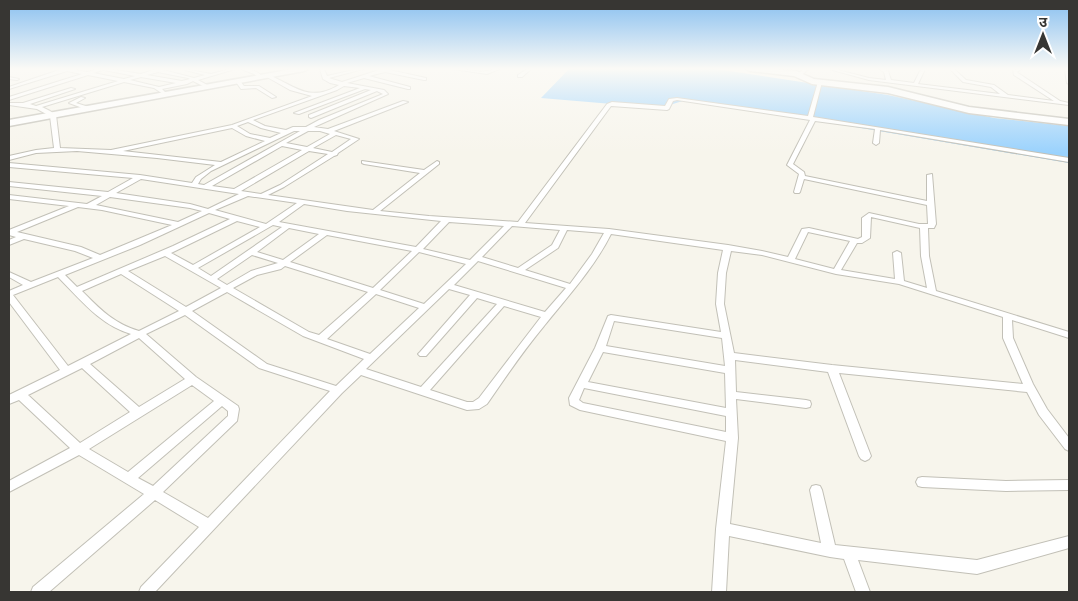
<svg xmlns="http://www.w3.org/2000/svg" width="1078" height="601" font-family="Quicksand,'Noto Sans Devanagari',sans-serif">
<rect width="100%" height="100%" fill="#f7f5ec"/>
<path fill="#9ad2fd" d="M569,69H716L888,95L994,118L1069,126V163L689,99L660,108L541,98Z"/>
<g fill="none" stroke-linecap="round" stroke-linejoin="round">
<g stroke="#c2c0b7" stroke-width="2">
<g id="street">
<path d="M62,69H70L87,72L98,69H109L141,74L156,69H164L163,70L194,78L205,75L185,70V69L211,74L230,69H235L198,80L209,86V88H207L193,81L187,84L162,89L168,95L166,96L154,88L124,82L42,107L50,111L56,115L60,148L111,150L232,125L312,96L290,90L267,77L269,75C295,86 309,103 339,85L330,83L323,79L320,69H324L327,76L358,69H363L329,78L342,82L379,70L377,69H385L426,78V80H424L385,72L369,76L410,87V89H408L364,78L347,83L384,90L388,94L314,127L328,129L403,101L408,102L334,131L359,139L338,153L337,155L334,156L284,187L268,195L373,210L420,173L364,164L362,163V161L424,170L437,161L439,162V164L380,211L429,216L518,222L607,104L612,102L665,106L669,99L677,98L808,116L818,82L820,81L822,82L813,117L1069,158V162L880,130L879,143L876,145L873,143L875,129L815,121L793,164L804,172L805,176L927,201V175L932,174L936,224L934,228H928L929,256L936,291L1069,332V338L1012,320L1013,338L1033,384L1047,409L1069,438V451L1065,449L1039,415L1027,392L839,373L871,456L869,459L865,461L861,459L859,456L828,372L735,360L736,392L806,400L810,401L811,404L810,407L806,408L736,399L738,438L730,524L821,543L810,490L812,486L816,485L820,486L822,490L835,545L977,560L1069,536V548L977,574L858,560L870,592H856L844,559L830,557L729,536L726,592H712L716,529L726,441L580,410L570,405L569,398L595,348L608,316L611,315L721,332L716,304L718,273L723,250L611,234C594,268 568,296 544,326C523,351 505,378 487,404L479,409L467,410L361,375L342,393L155,592H139L141,587L199,527L155,500L49,592H31L33,587L144,494L79,455L9,492V481L70,448L19,400L9,404V395L60,370L9,302V291L23,285L9,277V272L31,282L93,258L75,251L24,239L9,245V240L16,237L9,235V230L69,206L9,199V195L87,204L102,196L9,186V182L108,192L133,178L9,167V163L140,175L192,183L196,177L215,165L157,158L77,151L36,153L9,160V156L36,150L54,148L50,116L37,109L9,105V103H23L71,88L75,89L30,104L36,106L118,81L88,75L9,100V97L82,74L67,71L9,89V87ZM103,70H104L135,76L124,79L93,73ZM158,72L188,78L190,79L182,81L147,75ZM141,77L176,83L159,87L130,80ZM344,86L360,88L294,113L299,114L365,89L371,90L309,115V117L311,118L377,91L383,94L319,120L306,127H293L286,130L265,126L253,120L337,90ZM677,100L810,120L787,165L799,174L794,192L795,193H799L800,192L804,179L927,205L928,224H919L869,213L862,218V237L858,239L809,228L802,229L788,257L762,251L728,245L609,229L525,223L611,106L667,110L669,109L673,101ZM248,122L261,128L281,133L270,138L250,134L237,126ZM232,128L246,136L265,141L221,162L123,151ZM294,131H300L204,185L198,184L201,179L211,171ZM308,131H320L330,134L307,147L286,143ZM336,135L351,139L332,152L313,148ZM282,146L302,150L234,189L212,186ZM309,151L328,154L280,185L261,194L241,191ZM141,179L239,194L208,209L190,204L116,193ZM248,196L297,203L266,224L215,210ZM110,197L190,208L202,211L178,222L96,205ZM304,204L347,211L441,221L416,247L279,222ZM78,207L102,210L172,225L100,255L81,247L17,232ZM209,213L230,219L173,246L77,287L65,275L140,245ZM871,217L920,228L921,256L927,288L904,281L901,253L897,251L893,253L895,279L841,270L857,243H862L870,238ZM237,221L260,227L193,265L171,253ZM449,222L504,226L470,260L423,249ZM273,225L282,227L211,276L198,268ZM512,226L560,230L552,245L518,268L482,257ZM289,228L319,234L283,260L257,252ZM567,230L604,233L592,254L570,284L525,270L558,248ZM808,232L850,241L834,269L795,259ZM327,235L412,251L373,288L290,262ZM731,251L762,255L836,274L899,284L1003,317V338L1023,384L832,365L734,353L724,304L726,273ZM419,252L466,264L424,304L380,290ZM252,255L278,263L251,271L227,285L217,279ZM165,256L221,288L186,307L128,271ZM478,261L566,288L545,312L454,285ZM285,266L368,292L319,335L309,332L233,288L257,275L281,269ZM121,274L179,311L139,331C113,323 100,309 82,291ZM58,277C80,299 100,325 131,334L68,366L13,295ZM449,289L470,295L420,352L418,354L420,356H426L477,298L497,304L421,387L366,369ZM227,292L303,336L364,359L336,386L267,364L192,311ZM376,294L419,308L370,354L327,339ZM504,306L541,317L479,398L473,402H467L430,390ZM185,315L259,368L330,391L208,518L163,492L237,421L239,409L238,406L196,377L146,334ZM614,321L722,338L725,366L606,346ZM139,338L185,379L139,407L90,364ZM603,352L725,373L726,408L588,382ZM82,368L130,412L80,443L28,395ZM192,385L214,401L128,472L89,449ZM584,388L726,416V432L583,403L579,400ZM222,406L228,411V416L153,486L138,478Z"/>
<path d="M241,69C249,68 257,71 263,77L259,78L254,74Z"/>
<path d="M453,69C464,68 476,73 487,71C492,71 494,68 499,69L487,74Z"/>
<path d="M527,69H531L522,77H518V75Z"/>
<path d="M804,69H808L801,76H797V74Z"/>
<path d="M829,69H834L869,78L886,80L884,72L879,69H884L888,71L891,80L914,83L921,69H925L918,84L1000,94L991,87L963,82L950,69H954L966,80L994,85L1008,95L1054,101L1014,75L1013,70L1021,69L1017,72L1018,73L1060,101L1069,103V105L869,80Z"/>
<path d="M1065,69H1069V84L1067,83Z"/>
<path d="M9,77L19,79L17,80L9,79Z"/>
<path d="M236,81H240L244,86H259L276,97L272,98L256,88L241,89L236,82Z"/>
<path d="M81,97L85,98L76,103L92,108V110H88L69,103Z"/>
<path d="M922,477L1006,481L1069,480V490L1006,491L922,487L918,486L916,482L918,478Z"/>
</g>
</g>
<g stroke="#c2c0b7" stroke-width="3">
<g id="highway">
<path d="M293,69H308L304,71L9,126V120Z"/>
<path d="M746,69H768L796,71L814,79L888,87L969,107L1069,119V125L969,113L888,93L812,84L794,76L750,71Z"/>
</g>
</g>
<use href="#street" fill="#fff" fill-rule="evenodd"/>
<use href="#highway" fill="#fff" fill-rule="evenodd"/>
</g>
<linearGradient id="sky" x2="0" y2="1"><stop stop-color="#89c0f0"/><stop offset="0.45" stop-color="#fbfaf6"/><stop offset="1" stop-color="#fbfaf6" stop-opacity="0"/></linearGradient>
<rect width="1078" height="153" fill="url(#sky)"/>
<rect width="1078" height="601" fill="none" stroke="#373633" stroke-width="20"/>
<g transform="translate(1043 35)" stroke="#ffffff" stroke-width="4" paint-order="stroke">
<path d="M0-4L9 19L0 12L-9 19Z" fill="#373633"/>
<text y="-8" font-size="14" font-weight="bold" text-anchor="middle" fill="#373633">उ</text>
</g>
</svg>
